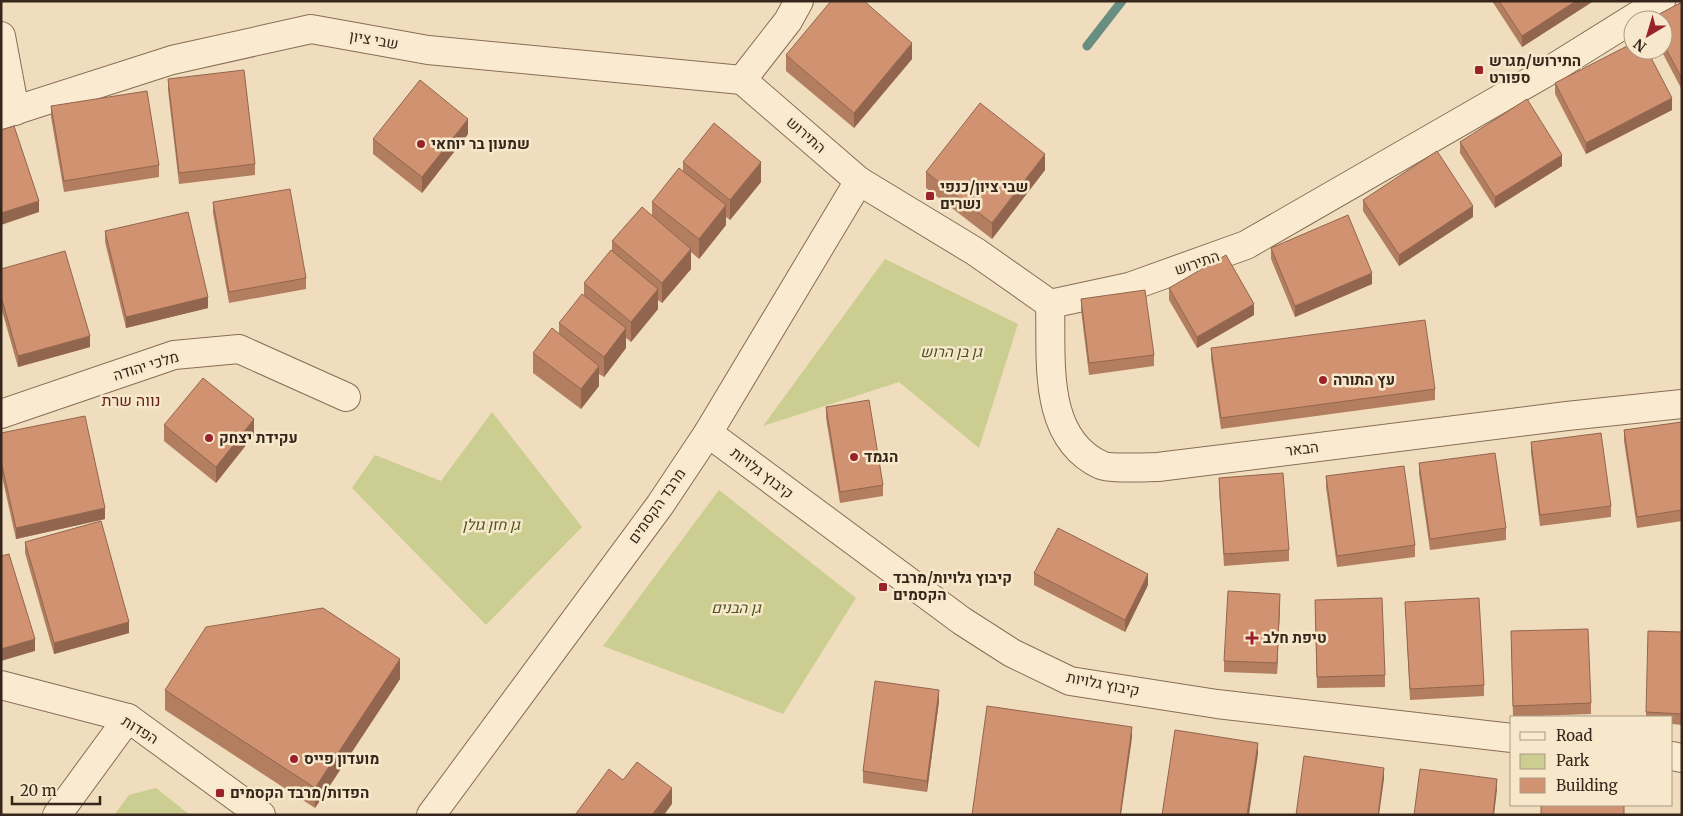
<svg xmlns="http://www.w3.org/2000/svg" width="1683" height="816" font-family="Merriweather,Heebo,serif">
<rect width="100%" height="100%" fill="#f0ddbd"/>
<g fill="#cbce90">
<path d="M885,259L1018,324L979,448L899,382L763,426Z"/>
<path d="M492,412L582,527L486,625L352,488L375,455L441,481Z"/>
<path d="M719,490L856,598L783,714L603,646Z"/>
<path d="M156,788L190,815H114L129,795Z"/>
</g>
<g fill="none" stroke-linecap="round" stroke-linejoin="round">
<path stroke="#688e82" stroke-width="9" d="M1087,46L1122,1"/>
<g stroke="#886d55" stroke-width="30">
<g id="minor">
<path d="M1,36L15,111"/>
<path d="M742,80L859,181L976,252L1050,304L1129,287L1246,245L1552,69L1661,1"/>
<path d="M742,80L788,21L799,1"/>
<path d="M1,115L172,60L311,29L428,50L742,80"/>
<path d="M1050,304C1052,358 1041,437 1101,465C1109,469 1147,467 1158,467L1567,416L1682,404"/>
<path d="M1,414L174,355L239,349L346,397"/>
<path d="M708,433L859,181"/>
<path d="M1,685L128,718L261,815"/>
<path d="M57,815L128,718"/>
</g>
</g>
<g stroke="#886d55" stroke-width="30">
<g id="tertiary">
<path d="M1672,756L1682,758"/>
<path d="M431,815L660,505L708,433L962,621L1012,653L1070,681L1217,704L1512,738"/>
</g>
</g>
<use href="#minor" stroke="#faebd0" stroke-width="28"/>
<use href="#tertiary" stroke="#faebd0" stroke-width="28"/>
</g>
<g fill="#b37e60">
<path d="M1492,1H1592V2L1522,47Z"/>
<path d="M1682,2V90L1661,50H1663V20H1650V19Z"/>
<path d="M786,55L912,59L854,128L786,71Z"/>
<path d="M168,79L255,164V175L179,184L168,90Z"/>
<path d="M1555,83L1672,110L1586,154L1555,94Z"/>
<path d="M51,106L159,165V177L64,192L51,117Z"/>
<path d="M468,134L422,193L373,154V139Z"/>
<path d="M1460,142L1562,166L1495,208L1460,153Z"/>
<path d="M683,162L761,182L730,220L726,217V225L699,259L691,252V269L662,303L658,300V309L631,342L626,338V348L604,377L599,374V386L581,409L533,373V353L559,334V323L584,296V283L612,251V241L652,215V202L683,171Z"/>
<path d="M1045,170L992,239L926,188V172Z"/>
<path d="M1363,200L1473,217L1399,266L1363,211Z"/>
<path d="M213,202L306,278V289L229,303L213,213Z"/>
<path d="M105,231L208,308L126,328L105,242Z"/>
<path d="M1271,248L1372,284L1295,317L1271,259Z"/>
<path d="M1,269L90,347L18,367L1,307Z"/>
<path d="M1169,288L1254,315L1197,348L1169,300Z"/>
<path d="M1081,299L1154,355V366L1089,375L1081,310Z"/>
<path d="M1211,348L1435,389V400L1221,429L1211,359Z"/>
<path d="M826,407L883,485V496L840,503L826,418Z"/>
<path d="M1682,422V521L1637,528L1624,441V430Z"/>
<path d="M164,425L254,435L216,483L164,441Z"/>
<path d="M1,433L105,519L16,539L1,472Z"/>
<path d="M1531,442L1611,506V517L1540,526L1531,453Z"/>
<path d="M1419,463L1506,528V540L1430,550L1419,474Z"/>
<path d="M1326,476L1415,545V557L1337,567L1326,487Z"/>
<path d="M1219,478L1289,550V561L1224,566L1219,489Z"/>
<path d="M25,542L129,633L54,654L25,553Z"/>
<path d="M1034,573L1148,585L1125,632L1034,585Z"/>
<path d="M1405,602L1484,685V696L1410,700Z"/>
<path d="M1280,605L1277,674L1224,672V661Z"/>
<path d="M1315,611L1385,675V687L1317,688Z"/>
<path d="M1682,632V725L1672,724V717H1646V712Z"/>
<path d="M1511,642L1591,703V714L1513,717Z"/>
<path d="M400,679L315,808L165,710V690Z"/>
<path d="M939,701L927,792L863,783V771Z"/>
</g>
<g fill="#92664e">
<path d="M1576,1H1592V2L1522,47V36Z"/>
<path d="M912,43V59L854,128V113Z"/>
<path d="M1672,98V110L1586,154V143Z"/>
<path d="M468,119V134L422,193V177Z"/>
<path d="M1045,154V170L992,239V223Z"/>
<path d="M1562,155V166L1495,208V197Z"/>
<path d="M761,162V182L730,220V200Z"/>
<path d="M39,201V212L1,225V213Z"/>
<path d="M726,205V225L699,259V239Z"/>
<path d="M1473,206V217L1399,266V255Z"/>
<path d="M691,249V269L662,303V283Z"/>
<path d="M1372,273V284L1295,317V306Z"/>
<path d="M658,289V309L631,342V322Z"/>
<path d="M208,297V308L126,328V317Z"/>
<path d="M1254,304V315L1197,348V337Z"/>
<path d="M626,328V348L604,377V357Z"/>
<path d="M90,336V347L18,367V356Z"/>
<path d="M599,366V386L581,409V389Z"/>
<path d="M254,419V435L216,483V467Z"/>
<path d="M105,508V519L16,539V528Z"/>
<path d="M1148,574V585L1125,632V620Z"/>
<path d="M1280,594V605L1277,674V663Z"/>
<path d="M129,622V633L54,654V643Z"/>
<path d="M35,639V651L1,661V649Z"/>
<path d="M400,659V679L315,808V788Z"/>
<path d="M939,690V701L927,792V781Z"/>
<path d="M1132,727V738L1121,815H1120Z"/>
<path d="M1258,743V754L1249,815H1247Z"/>
<path d="M1384,768V779L1379,815H1378Z"/>
<path d="M1497,779V790L1494,815H1493Z"/>
<path d="M672,788V804L664,815H652Z"/>
</g>
<g fill="#d09270" stroke="#92664e">
<path d="M831,1H864L912,43L854,113L786,55Z"/>
<path d="M1499,1H1576L1522,36Z"/>
<path d="M1682,2V79L1663,43V20H1651L1650,19Z"/>
<path d="M1633,43V50H1647L1672,98L1586,143L1555,83Z"/>
<path d="M244,70L255,164L179,173L168,79Z"/>
<path d="M420,80L468,119L422,177L373,139Z"/>
<path d="M147,91L159,165L64,181L51,106Z"/>
<path d="M1527,99L1562,155L1495,197L1460,142Z"/>
<path d="M980,103L1045,154L992,223L926,172Z"/>
<path d="M714,123L761,162L730,200L683,162Z"/>
<path d="M14,126L39,201L1,213V130Z"/>
<path d="M1437,151L1473,206L1399,255L1363,200Z"/>
<path d="M679,168L726,205L699,239L652,202Z"/>
<path d="M290,189L306,278L229,292L213,202Z"/>
<path d="M642,207L691,249L662,283L612,241Z"/>
<path d="M188,212L208,297L126,317L105,231Z"/>
<path d="M1348,215L1372,273L1295,306L1271,248Z"/>
<path d="M611,250L658,289L631,322L584,283Z"/>
<path d="M65,251L90,336L18,356L1,296V269Z"/>
<path d="M1226,255L1254,304L1197,337L1169,288Z"/>
<path d="M1145,290L1154,355L1089,363L1081,299Z"/>
<path d="M582,294L626,328L604,357L559,323Z"/>
<path d="M1425,320L1435,389L1221,418L1211,348Z"/>
<path d="M552,328L599,366L581,389L533,353Z"/>
<path d="M203,378L254,419L216,467L164,425Z"/>
<path d="M869,400L883,485L840,492L826,407Z"/>
<path d="M85,416L105,508L16,528L1,461V433Z"/>
<path d="M1682,422V510L1637,517L1624,430Z"/>
<path d="M1601,433L1611,506L1540,515L1531,442Z"/>
<path d="M1495,453L1506,528L1430,539L1419,463Z"/>
<path d="M1404,466L1415,545L1337,556L1326,476Z"/>
<path d="M1283,473L1289,550L1224,554L1219,478Z"/>
<path d="M101,521L129,622L54,643L25,542Z"/>
<path d="M1058,528L1148,574L1125,620L1034,573Z"/>
<path d="M9,554L35,639L1,649V556Z"/>
<path d="M1228,591L1280,594L1277,663L1224,661Z"/>
<path d="M1382,598L1385,675L1317,677L1315,600Z"/>
<path d="M1479,598L1484,685L1410,689L1405,602Z"/>
<path d="M323,608L400,659L315,788L165,690L206,627Z"/>
<path d="M1588,629L1591,703L1513,706L1511,631Z"/>
<path d="M1648,631L1682,632V714L1646,712Z"/>
<path d="M875,681L939,690L927,781L863,771Z"/>
<path d="M987,706L1132,727L1120,815H972Z"/>
<path d="M1175,730L1258,743L1247,815H1162Z"/>
<path d="M1304,756L1384,768L1378,815H1296Z"/>
<path d="M637,762L672,788L652,815H575L609,769L623,780Z"/>
<path d="M1420,769L1497,779L1493,815H1414Z"/>
<rect x="1541" y="805" width="83" height="10"/>
</g>
<g fill="#9a232b" stroke="#f7e8cc" stroke-width="2">
<rect x="1474" y="65" width="10" height="10" rx="2.5"/>
<circle cx="421" cy="144" r="5"/>
<rect x="925" y="191" width="10" height="10" rx="2.5"/>
<circle cx="1323" cy="380" r="5"/>
<circle cx="209" cy="438" r="5"/>
<circle cx="854" cy="457" r="5"/>
<rect x="878" y="582" width="10" height="10" rx="2.5"/>
<path d="M1249.5 630.5h5v5h5v5h-5v5h-5v-5h-5v-5h5z"/>
<circle cx="294" cy="759" r="5"/>
<rect x="215" y="788" width="10" height="10" rx="2.5"/>
</g>
<g text-anchor="middle" stroke-width="5" stroke-linejoin="round" paint-order="stroke">
<g font-size="15" fill="#36261b" stroke="#f7e8cc">
<text transform="translate(374 40) rotate(10)" y="5">שבי ציון</text>
<text transform="translate(806 135) rotate(41)" y="5">התירוש</text>
<text transform="translate(1197 263) rotate(-19)" y="5">התירוש</text>
<text transform="translate(146 366) rotate(-17)" y="5">מלכי יהודה</text>
<text transform="translate(1302 449) rotate(-7)" y="5">הבאר</text>
<text transform="translate(762 473) rotate(37)" y="5">קיבוץ גלויות</text>
<text transform="translate(657 506) rotate(-55)" y="5">מרבד הקסמים</text>
<text transform="translate(1103 684) rotate(11)" y="5">קיבוץ גלויות</text>
<text transform="translate(140 730) rotate(32)" y="5">הפדות</text>
</g>
<g font-size="15" font-weight="bold" fill="#36261b" stroke="#f7e8cc" text-anchor="start">
<text x="1489" y="66">התירוש/מגרש<tspan x="1489" dy="17">ספורט</tspan></text>
<text x="431" y="149">שמעון בר יוחאי</text>
<text x="940" y="192">שבי ציון/כנפי<tspan x="940" dy="17">נשרים</tspan></text>
<text x="1333" y="385">עץ התורה</text>
<text x="219" y="443">עקידת יצחק</text>
<text x="864" y="462">הגמד</text>
<text x="893" y="583">קיבוץ גלויות/מרבד<tspan x="893" dy="17">הקסמים</tspan></text>
<text x="1263" y="643">טיפת חלב</text>
<text x="304" y="764">מועדון פייס</text>
<text x="230" y="798">הפדות/מרבד הקסמים</text>
</g>
<g font-size="15" font-style="italic" fill="#4a5420" stroke="#f7e8cc">
<text x="951" y="357">גן בן הרוש</text>
<text x="491" y="530">גן חזן גולן</text>
<text x="736" y="613">גן הבנים</text>
</g>
<g font-size="16" fill="#652318" stroke="#f7e8cc">
<text x="131" y="406">נווה שרת</text>
</g>
</g>
<rect width="1683" height="816" fill="none" stroke="#36261b" stroke-width="5"/>
<rect x="1510" y="716" width="162" height="90" fill="#f7e8cc" stroke="#aa9a85"/>
<rect x="1520" y="732" width="25" height="8" fill="#faebd0" stroke="#aa9a85"/>
<text x="1556" y="741" font-size="15" fill="#36261b">Road</text>
<rect x="1520" y="754" width="25" height="15" fill="#cbce90" stroke="#aa9a85"/>
<text x="1556" y="766" font-size="15" fill="#36261b">Park</text>
<rect x="1520" y="778" width="25" height="15" fill="#d09270" stroke="#aa9a85"/>
<text x="1556" y="791" font-size="15" fill="#36261b">Building</text>
<g transform="translate(1648 35) rotate(218)"><circle r="24" fill="#f7e8cc" stroke="#aa9a85"/>
<path d="M0-4L9 19L0 12L-9 19Z" fill="#9a232b"/>
<text y="-8" font-size="14" font-weight="bold" text-anchor="middle" fill="#36261b">N</text>
</g>
<path d="M12 796v8h88v-8" fill="none" stroke="#36261b" stroke-width="2.5"/>
<text x="20" y="796" font-size="15" fill="#36261b" stroke="#f7e8cc" stroke-width="4" paint-order="stroke">20 m</text>
</svg>
